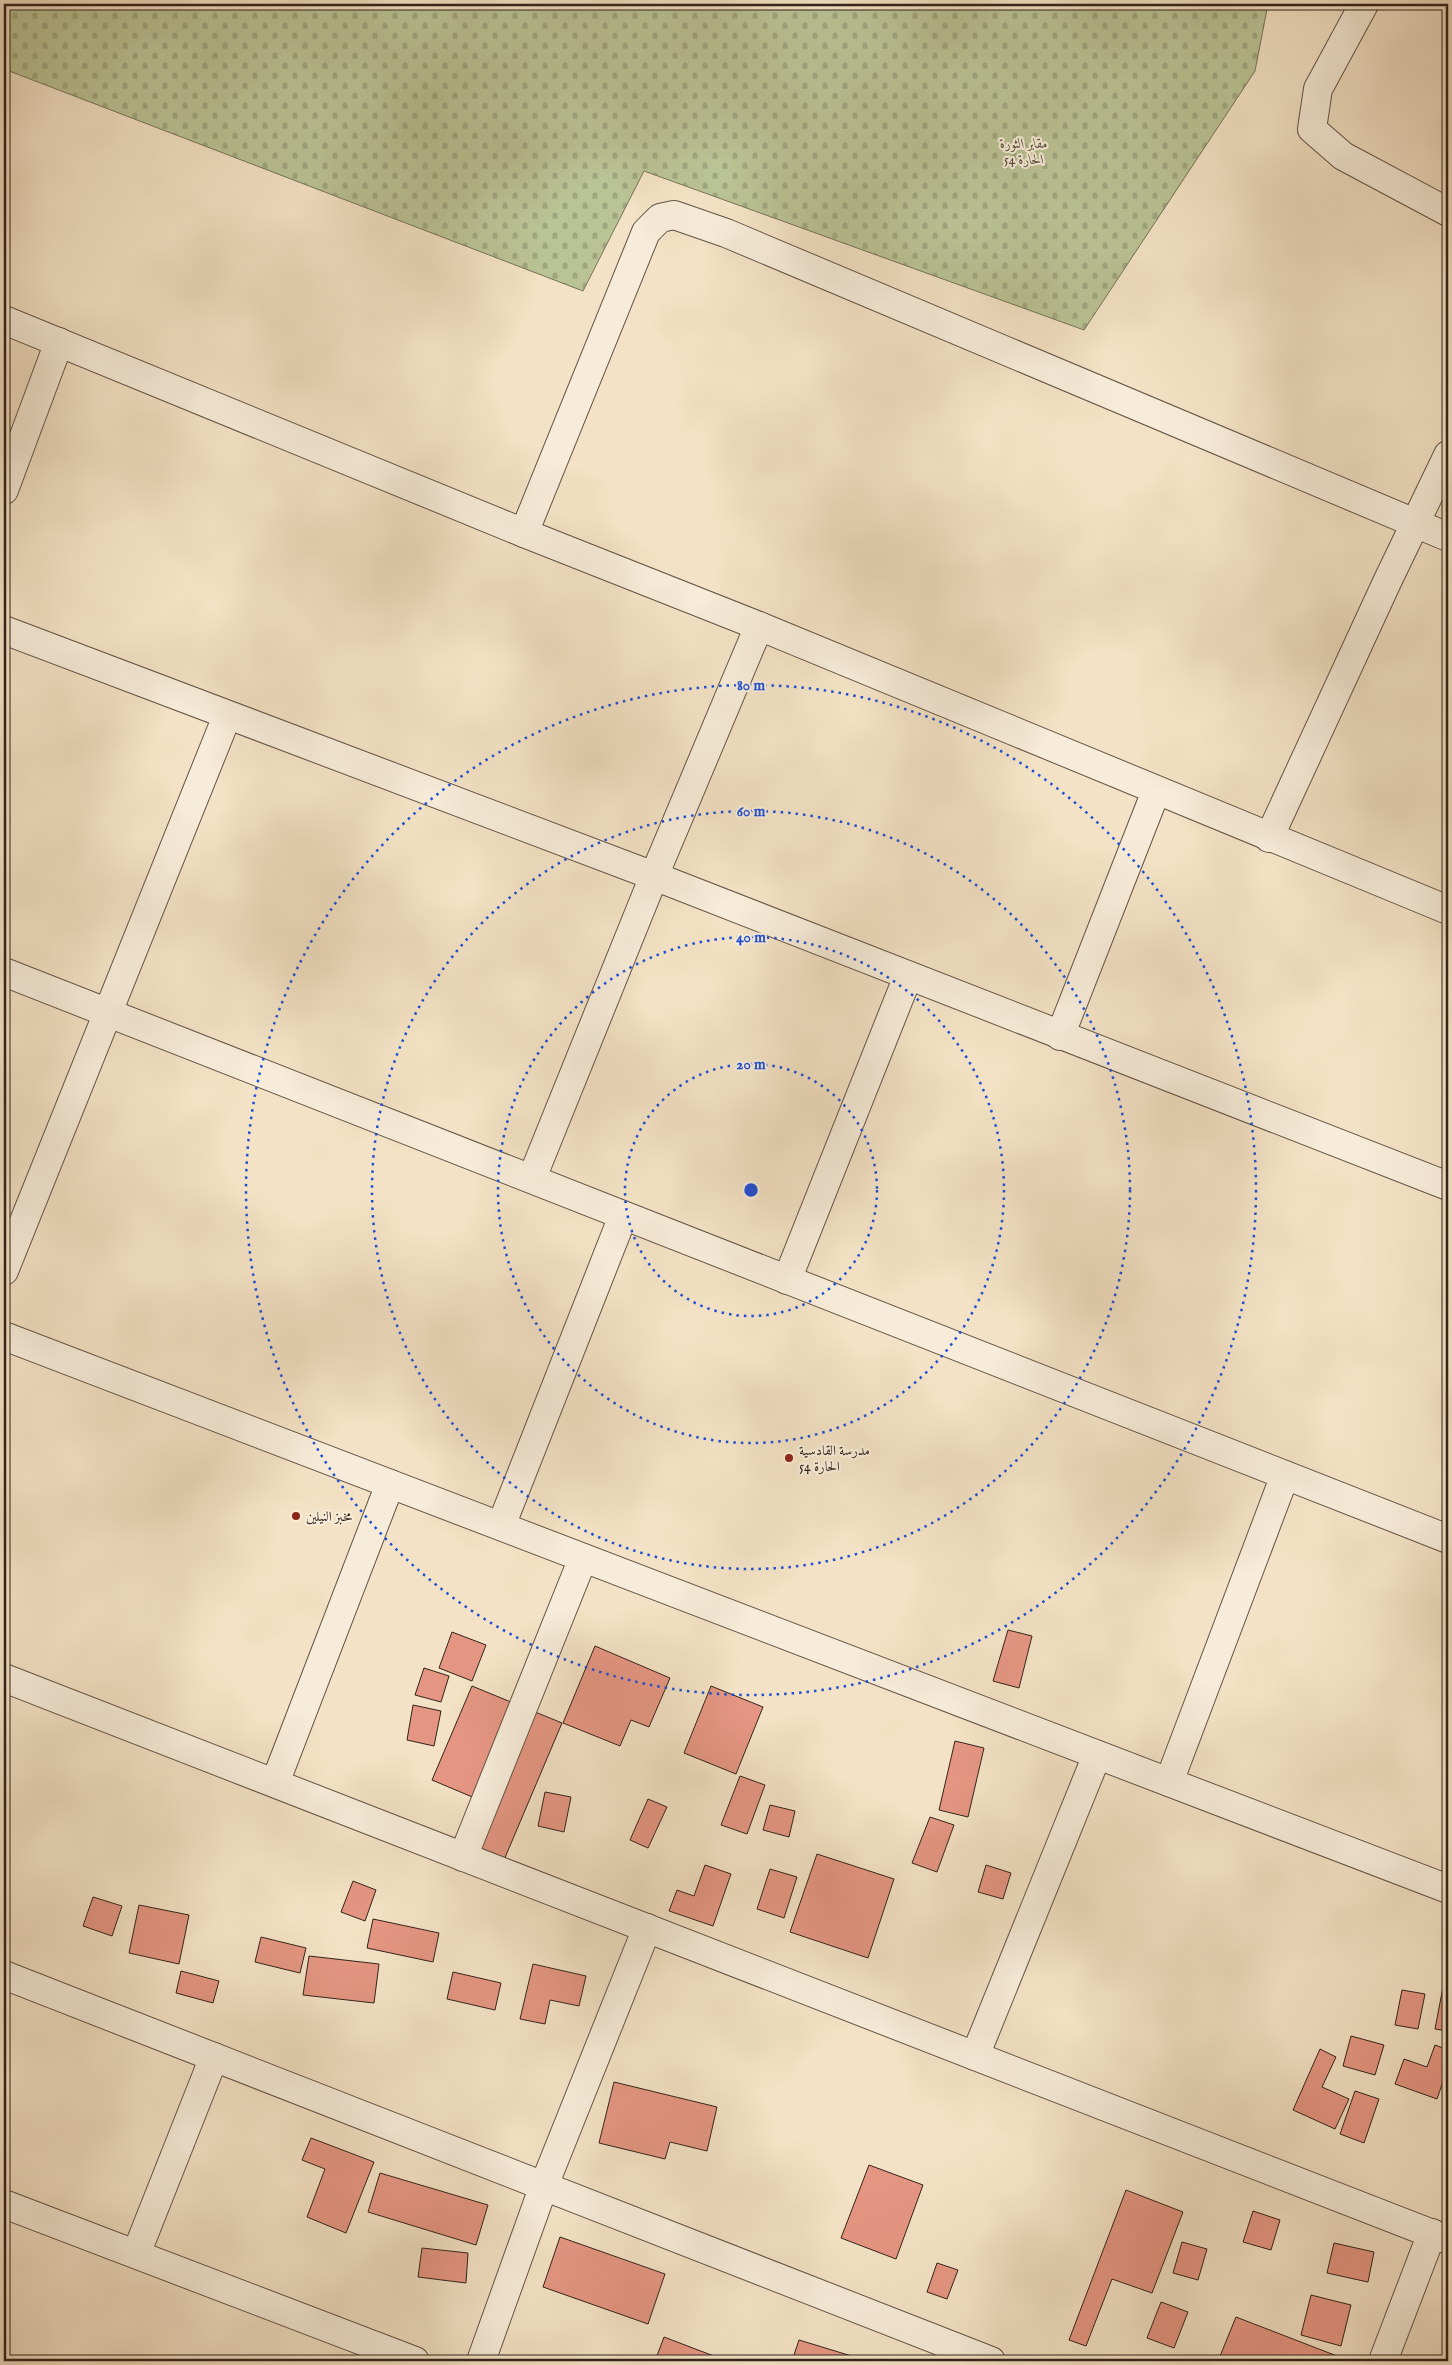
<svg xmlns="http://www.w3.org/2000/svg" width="1452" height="2365" font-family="'IM FELL English',Amiri,serif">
<defs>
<pattern id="cemetery-stones" width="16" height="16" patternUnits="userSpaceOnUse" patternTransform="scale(1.25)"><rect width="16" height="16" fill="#bac395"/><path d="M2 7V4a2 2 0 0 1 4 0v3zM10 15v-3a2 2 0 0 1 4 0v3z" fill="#a0a780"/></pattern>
</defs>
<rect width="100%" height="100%" fill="#f3e2c5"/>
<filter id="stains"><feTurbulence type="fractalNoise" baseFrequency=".004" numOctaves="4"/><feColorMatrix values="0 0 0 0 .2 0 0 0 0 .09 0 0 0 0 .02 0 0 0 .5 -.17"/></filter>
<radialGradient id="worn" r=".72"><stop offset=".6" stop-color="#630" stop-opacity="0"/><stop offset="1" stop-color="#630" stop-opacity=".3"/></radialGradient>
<path fill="url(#cemetery-stones)" stroke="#767358" d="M4,4H1268L1255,71L1084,330L644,171L583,291L4,69Z"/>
<g fill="#e59682" stroke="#33231a">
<path d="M1008,1630L1032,1636L1019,1688L993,1681Z"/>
<path d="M452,1632L486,1645L472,1681L439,1668Z"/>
<path d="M595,1646L670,1678L649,1727L631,1720L620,1746L563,1723Z"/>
<path d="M424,1668L449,1676L441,1702L415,1695Z"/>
<path d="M472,1686L562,1723L504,1860L459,1841L477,1799L432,1780Z"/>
<path d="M711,1686L763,1707L736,1774L684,1753Z"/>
<path d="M413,1705L441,1711L434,1746L407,1740Z"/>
<path d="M955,1741L984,1748L968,1817L939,1810Z"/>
<path d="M740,1776L765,1785L747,1834L721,1825Z"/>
<path d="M545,1792L571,1797L564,1832L538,1826Z"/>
<path d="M648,1799L667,1807L648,1848L630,1840Z"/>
<path d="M770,1805L795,1811L789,1837L763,1830Z"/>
<path d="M930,1817L954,1825L937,1872L912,1863Z"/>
<path d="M817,1854L894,1879L868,1958L790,1932Z"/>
<path d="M705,1865L731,1874L713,1926L669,1911L677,1890L694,1896Z"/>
<path d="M986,1865L1011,1873L1003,1899L978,1892Z"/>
<path d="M770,1869L797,1877L784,1918L757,1909Z"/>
<path d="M353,1881L376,1890L365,1921L341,1912Z"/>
<path d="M93,1897L122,1906L112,1936L83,1926Z"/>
<path d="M139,1905L189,1915L179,1964L129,1953Z"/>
<path d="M373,1919L439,1933L433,1962L367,1948Z"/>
<path d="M261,1937L306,1948L300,1973L255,1962Z"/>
<path d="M309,1956L379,1964L374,2003L303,1995Z"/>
<path d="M533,1964L586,1976L579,2006L550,2000L545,2024L520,2019Z"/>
<path d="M181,1971L219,1981L213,2003L176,1993Z"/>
<path d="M453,1972L501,1983L495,2010L447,1999Z"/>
<path d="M1443,1987L1448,1988V2031L1435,2029Z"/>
<path d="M1402,1990L1425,1994L1418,2029L1395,2025Z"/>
<path d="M1351,2036L1384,2045L1375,2075L1343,2066Z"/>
<path d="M1435,2045L1448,2050V2067L1437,2099L1395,2084L1404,2059L1427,2067Z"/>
<path d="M1320,2049L1336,2057L1322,2087L1349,2099L1335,2129L1293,2110Z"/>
<path d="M614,2082L717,2107L707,2151L670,2142L665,2159L599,2143Z"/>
<path d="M1355,2091L1379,2099L1364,2143L1340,2134Z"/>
<path d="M311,2138L374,2162L346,2233L307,2217L325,2169L302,2160Z"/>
<path d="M869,2165L923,2185L896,2259L841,2238Z"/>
<path d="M380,2173L488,2205L476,2245L368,2212Z"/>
<path d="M1126,2190L1183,2212L1152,2293L1112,2279L1086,2346L1069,2340Z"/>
<path d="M1253,2211L1280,2220L1271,2250L1243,2242Z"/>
<path d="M560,2237L665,2274L648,2324L543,2287Z"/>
<path d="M1182,2242L1207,2249L1198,2280L1173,2273Z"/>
<path d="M1334,2243L1374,2252L1368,2282L1327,2273Z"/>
<path d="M422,2248L468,2253L466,2283L418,2277Z"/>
<path d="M937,2263L958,2270L947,2299L927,2292Z"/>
<path d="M1311,2295L1351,2305L1341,2346L1301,2335Z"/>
<path d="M1161,2302L1188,2312L1174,2348L1147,2338Z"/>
<path d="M1236,2317L1337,2356L1335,2361H1218Z"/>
<path d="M664,2337L727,2361H655Z"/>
<path d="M799,2340L868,2361H792Z"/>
</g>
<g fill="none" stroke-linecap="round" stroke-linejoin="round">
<g stroke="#635345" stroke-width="30">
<g id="minor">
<path d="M1364,4L1318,89L1312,129L1343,156L1448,212"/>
<path d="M4,320L524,533L759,626L1448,910"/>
<path d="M4,490L59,342"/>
<path d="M524,533L646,232L660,218L674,215L726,233L1448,537"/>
<path d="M4,630L654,876L1448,1186"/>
<path d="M1269,838L1387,582L1448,455"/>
<path d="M4,972L1448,1539"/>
<path d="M1060,1036L1156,791"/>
<path d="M532,1178L654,876L759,626"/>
<path d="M4,1271L227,716"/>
<path d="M787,1280L908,976"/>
<path d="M4,1336L1448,1889"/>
<path d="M501,1526L623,1216"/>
<path d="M4,1678L1448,2240"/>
<path d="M1169,1782L1285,1475"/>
<path d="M275,1783L390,1484"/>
<path d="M463,1857L583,1558"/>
<path d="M4,1975L991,2361"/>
<path d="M975,2056L1097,1755"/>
<path d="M4,2204L415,2361"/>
<path d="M136,2254L214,2057"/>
<path d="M481,2361L543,2188L647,1928"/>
<path d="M1383,2361L1432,2233"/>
</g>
</g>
<use href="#minor" stroke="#f7ecd9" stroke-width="28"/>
</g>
<g fill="none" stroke="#1d4ed8" stroke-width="2.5" stroke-dasharray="2.5 5">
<circle cx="751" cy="1190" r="126"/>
<circle cx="751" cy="1190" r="253"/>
<circle cx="751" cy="1190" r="379"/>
<circle cx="751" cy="1190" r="505"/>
</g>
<g fill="#8f2418" stroke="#f7ecd9" stroke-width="2">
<circle cx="789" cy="1458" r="5"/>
<circle cx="296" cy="1516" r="5"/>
</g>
<g text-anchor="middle" stroke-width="4" stroke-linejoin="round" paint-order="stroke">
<g font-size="14" font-style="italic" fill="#554b39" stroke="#f7ecd9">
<text x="1024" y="148">مقابر الثورة<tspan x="1024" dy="16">الحارة 54</tspan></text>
</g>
<g font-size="14" fill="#33231a" stroke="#f7ecd9" text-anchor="start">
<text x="799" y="1455">مدرسة القادسية<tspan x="799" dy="16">الحارة 54</tspan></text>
<text x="306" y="1521">مخبز النيلين</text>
</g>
</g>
<circle cx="751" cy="1190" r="8" fill="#1d4ed8" stroke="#f7ecd9" stroke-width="2.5"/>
<g font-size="15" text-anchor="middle" font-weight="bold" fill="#1d4ed8" stroke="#f7ecd9" stroke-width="4" stroke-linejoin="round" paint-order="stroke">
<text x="751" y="690">80 m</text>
<text x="751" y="816">60 m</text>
<text x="751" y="942">40 m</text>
<text x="751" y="1069">20 m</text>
</g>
<rect width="1452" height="2365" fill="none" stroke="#f3e2c5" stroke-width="20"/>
<rect x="5" y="5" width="1442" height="2355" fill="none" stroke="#33231a" stroke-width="2.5"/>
<rect x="10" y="10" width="1432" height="2345" fill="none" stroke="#33231a"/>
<rect width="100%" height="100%" filter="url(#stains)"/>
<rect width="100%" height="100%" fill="url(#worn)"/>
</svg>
